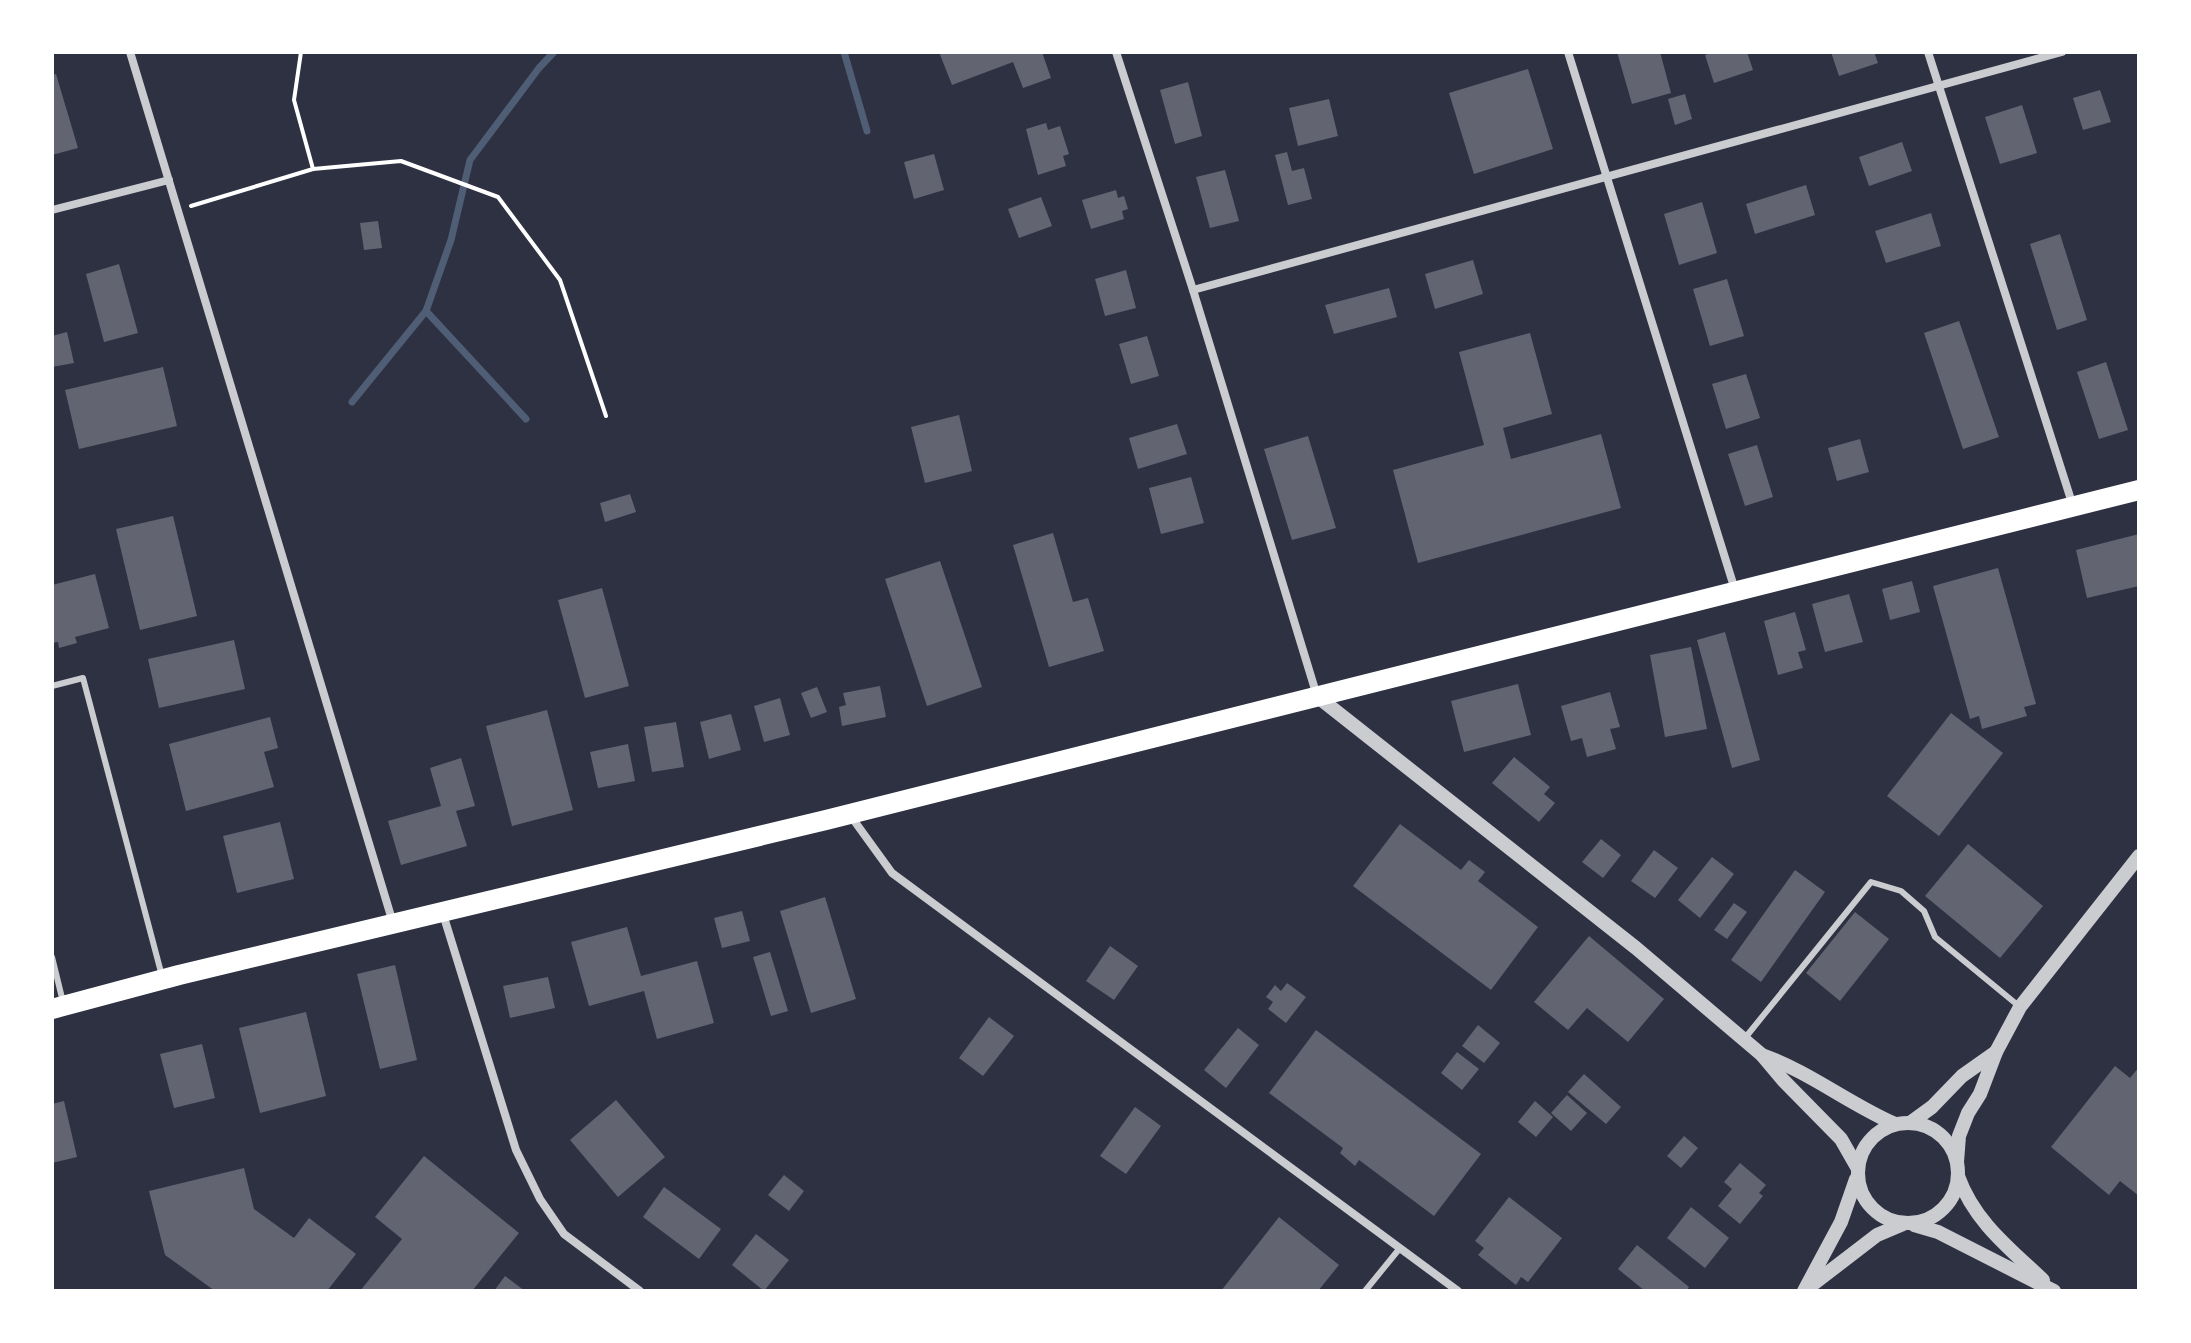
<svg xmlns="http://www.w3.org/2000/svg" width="2191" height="1343" font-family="Raleway,sans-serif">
<rect width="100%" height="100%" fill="#2d3142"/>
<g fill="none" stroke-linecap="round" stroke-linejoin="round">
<g stroke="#4f5d75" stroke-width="7">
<path d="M844,52L867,131"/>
<path d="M352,402L426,311"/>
<path d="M526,419L426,311L451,240L470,160L539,68L554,52"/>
</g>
</g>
<g fill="#626471">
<path d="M939,52H1042L1051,78L1023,88L1013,62L952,85Z"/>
<path d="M1617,52H1660L1671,93L1632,104Z"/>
<path d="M1713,52H1747L1753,70L1714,83L1705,55Z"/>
<path d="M1831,52H1874L1878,63L1839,76Z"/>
<path d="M1528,69L1553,149L1474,174L1449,93Z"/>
<path d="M56,74L78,148L52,155V75Z"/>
<path d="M1188,82L1202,136L1175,144L1160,90Z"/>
<path d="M2100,90L2111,122L2083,130L2073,98Z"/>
<path d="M1685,94L1692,119L1675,125L1668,99Z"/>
<path d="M1329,99L1338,136L1298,146L1289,108Z"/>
<path d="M2022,105L2037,153L2000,164L1985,117Z"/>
<path d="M1046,123L1048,130L1060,126L1069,154L1063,156L1066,166L1038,175L1026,129Z"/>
<path d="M1902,142L1912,171L1869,186L1859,157Z"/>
<path d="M1287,152L1292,171L1304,168L1312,199L1288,205L1275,155Z"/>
<path d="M934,154L944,190L914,199L904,162Z"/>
<path d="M1225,170L1239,221L1210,228L1196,177Z"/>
<path d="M1806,185L1815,215L1755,234L1746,204Z"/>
<path d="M1116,190L1118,198L1124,196L1128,209L1122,211L1124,219L1091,229L1082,200Z"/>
<path d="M1041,197L1052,226L1019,238L1008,209Z"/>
<path d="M1702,202L1717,253L1679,265L1664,214Z"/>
<path d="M1931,213L1941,246L1886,263L1875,231Z"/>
<path d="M378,221L382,248L364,250L360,223Z"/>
<path d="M2060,234L2087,320L2057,330L2030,244Z"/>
<path d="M1473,260L1483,294L1435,309L1425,274Z"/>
<path d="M119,264L138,333L104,342L86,274Z"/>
<path d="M1126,270L1136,308L1105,316L1095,279Z"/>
<path d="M1727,279L1744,336L1710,346L1693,289Z"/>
<path d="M1389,288L1397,317L1334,334L1325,305Z"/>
<path d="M1959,321L1999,437L1963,449L1924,333Z"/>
<path d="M67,332L74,363L52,367V336Z"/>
<path d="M1530,333L1552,414L1503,428L1511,459L1601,434L1621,508L1418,563L1393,470L1484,445L1459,352Z"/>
<path d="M1147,336L1159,376L1131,384L1119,344Z"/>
<path d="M2106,362L2128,430L2099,439L2077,372Z"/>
<path d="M163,367L177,426L79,449L65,390Z"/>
<path d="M1746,374L1760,418L1726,429L1712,384Z"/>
<path d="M959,415L972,471L925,483L911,427Z"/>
<path d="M1177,424L1187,454L1138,469L1129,438Z"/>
<path d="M1308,436L1336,528L1292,540L1264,449Z"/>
<path d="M1860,439L1869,472L1837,481L1828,448Z"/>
<path d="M1757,445L1773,497L1745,506L1728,454Z"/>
<path d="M1191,477L1204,523L1161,534L1149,488Z"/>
<path d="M630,494L636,512L605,522L600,503Z"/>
<path d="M173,516L197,616L140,630L116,529Z"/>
<path d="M1053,533L1073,602L1088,598L1104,651L1049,667L1013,545Z"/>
<path d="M2139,534V586L2087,598L2076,550Z"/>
<path d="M940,561L982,687L927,706L885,579Z"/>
<path d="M1998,568L2036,704L2024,707L2027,716L1982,729L1979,716L1970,719L1933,586Z"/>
<path d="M95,574L109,628L75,637L77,643L59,648L58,642L52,643V585Z"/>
<path d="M1912,581L1920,612L1890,620L1882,589Z"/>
<path d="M602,588L629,686L585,698L558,600Z"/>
<path d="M1849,594L1863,642L1825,652L1812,604Z"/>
<path d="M1795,612L1806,650L1798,652L1803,668L1778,675L1764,621Z"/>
<path d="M1725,632L1760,760L1732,768L1697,640Z"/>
<path d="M234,640L245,689L159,708L148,659Z"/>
<path d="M1691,647L1707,729L1665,737L1650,655Z"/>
<path d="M1518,684L1531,735L1464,752L1451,701Z"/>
<path d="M880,686L886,717L842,726L839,707L846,705L843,693Z"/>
<path d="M817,687L827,712L811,718L801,693Z"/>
<path d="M1610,692L1620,727L1610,729L1616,749L1587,757L1582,738L1571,741L1561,706Z"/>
<path d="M780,698L790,735L764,742L754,706Z"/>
<path d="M547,710L573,810L512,826L486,726Z"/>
<path d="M1951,713L2003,753L1939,836L1887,796Z"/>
<path d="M731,714L741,750L709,759L700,722Z"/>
<path d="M270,717L278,748L264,752L274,787L186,811L169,744Z"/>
<path d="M676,722L684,767L652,772L644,727Z"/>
<path d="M628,744L635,781L598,788L590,752Z"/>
<path d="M1514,757L1550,787L1544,794L1555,803L1539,822L1492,783Z"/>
<path d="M461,758L475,806L456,811L467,846L401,865L388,821L441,806L430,768Z"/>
<path d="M280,822L294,879L237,893L223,836Z"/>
<path d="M1400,824L1461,870L1469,860L1485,872L1478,881L1538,927L1491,990L1353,886Z"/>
<path d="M1601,839L1621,855L1603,878L1582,862Z"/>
<path d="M1968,844L2043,906L2000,958L1925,896Z"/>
<path d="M1654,850L1678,868L1655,898L1631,881Z"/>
<path d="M1712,857L1734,874L1700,918L1678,900Z"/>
<path d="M1795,870L1825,892L1761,982L1731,960Z"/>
<path d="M825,897L856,999L811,1013L780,911Z"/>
<path d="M1734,903L1747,912L1727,939L1714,930Z"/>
<path d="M742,911L750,941L722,948L714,918Z"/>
<path d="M1855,912L1889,939L1840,1001L1806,973Z"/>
<path d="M627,927L641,976L697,961L714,1023L657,1039L644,991L589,1006L571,942Z"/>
<path d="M1589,936L1664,999L1628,1042L1587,1008L1568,1030L1534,1002Z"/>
<path d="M1110,946L1138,966L1114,1000L1086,981Z"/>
<path d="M770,952L788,1011L771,1016L753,957Z"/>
<path d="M395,965L417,1060L380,1069L357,974Z"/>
<path d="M548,977L555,1008L510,1018L503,986Z"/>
<path d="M1287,983L1306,997L1286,1023L1268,1009L1273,1002L1266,997L1275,985L1281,991Z"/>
<path d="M306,1012L326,1096L260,1113L239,1028Z"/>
<path d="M989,1017L1014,1036L983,1076L959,1058Z"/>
<path d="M1478,1025L1500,1043L1484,1063L1462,1046Z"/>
<path d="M1238,1028L1259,1045L1226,1088L1204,1070Z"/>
<path d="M1316,1030L1481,1154L1434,1216L1359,1160L1355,1166L1340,1153L1343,1148L1269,1093Z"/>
<path d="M202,1044L215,1098L174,1108L160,1054Z"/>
<path d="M1457,1052L1479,1069L1462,1090L1441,1073Z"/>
<path d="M2115,1066L2130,1078L2139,1067V1196L2120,1181L2109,1195L2051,1147Z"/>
<path d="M1584,1074L1621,1107L1606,1124L1568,1092Z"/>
<path d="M1567,1095L1587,1113L1571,1131L1551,1113Z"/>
<path d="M616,1100L665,1157L618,1197L570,1140Z"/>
<path d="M64,1101L77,1157L52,1163V1104Z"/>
<path d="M1535,1101L1553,1117L1536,1137L1518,1122Z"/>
<path d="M1135,1107L1161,1126L1126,1174L1100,1156Z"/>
<path d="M1684,1136L1698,1148L1681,1168L1667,1156Z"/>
<path d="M424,1156L519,1233L472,1291H360L402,1239L375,1217Z"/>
<path d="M1740,1163L1766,1185L1759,1193L1763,1196L1740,1224L1718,1206L1732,1189L1724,1182Z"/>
<path d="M244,1168L254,1209L294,1238L309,1218L356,1254L327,1291H215L165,1255L149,1191Z"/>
<path d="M784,1175L804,1191L789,1211L768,1195Z"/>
<path d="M664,1187L721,1229L699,1259L643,1217Z"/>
<path d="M1509,1197L1562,1238L1528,1282L1521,1277L1516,1285L1478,1255L1484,1248L1475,1241Z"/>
<path d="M1691,1207L1729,1238L1705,1268L1667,1238Z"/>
<path d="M1279,1217L1339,1265L1318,1291H1221Z"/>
<path d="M756,1234L789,1260L764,1291L732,1265Z"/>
<path d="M1637,1245L1689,1287L1686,1291H1645L1618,1269Z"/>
<path d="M505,1276L525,1291H494Z"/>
</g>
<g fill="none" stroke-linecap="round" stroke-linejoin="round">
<g stroke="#fff" stroke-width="4">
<path d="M301,52L294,100L313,169"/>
<path d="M191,206L313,169L401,161L498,197L560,280L606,416"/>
</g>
<g stroke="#caccd0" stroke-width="6">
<path d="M52,686L83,678L162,976"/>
<path d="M52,957L63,1002"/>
<path d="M1745,1038L1871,882L1901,891L1924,911L1935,937L2020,1007"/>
<path d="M1365,1291L1400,1248"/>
</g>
<g stroke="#caccd0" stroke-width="8">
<path d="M130,52L393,923"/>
<path d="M1116,52L1193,290L1317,696"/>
<path d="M1568,52L1735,590"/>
<path d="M1928,52L2073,506"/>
<path d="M52,210L169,180"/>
<path d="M1193,290L2062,52"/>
<path d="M850,815L892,873L1458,1291"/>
<path d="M443,914L516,1150L540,1199L564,1234L640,1291"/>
</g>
<g stroke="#caccd0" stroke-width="14">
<path d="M1318,697L1636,948L1762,1055L1783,1080L1841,1139L1857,1167"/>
<path d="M1762,1055C1810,1072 1849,1104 1895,1124"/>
<circle cx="1908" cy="1173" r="50"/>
<path d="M1910,1123L1932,1107L1962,1076L1996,1052"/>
<path d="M1957,1162L1959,1136L1968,1113L1980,1094L1996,1052L2020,1007L2139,856"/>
<path d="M1958,1176C1974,1221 2009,1248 2043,1280"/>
<path d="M1914,1225L1938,1232L2054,1291"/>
<path d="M1808,1288L1877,1235L1903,1224"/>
<path d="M1804,1291L1841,1222L1856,1179"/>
</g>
<path stroke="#fff" stroke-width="20" d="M52,1009L179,975L826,820L2139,490"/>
</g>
<rect width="2191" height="1343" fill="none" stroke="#ffffff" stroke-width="108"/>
</svg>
